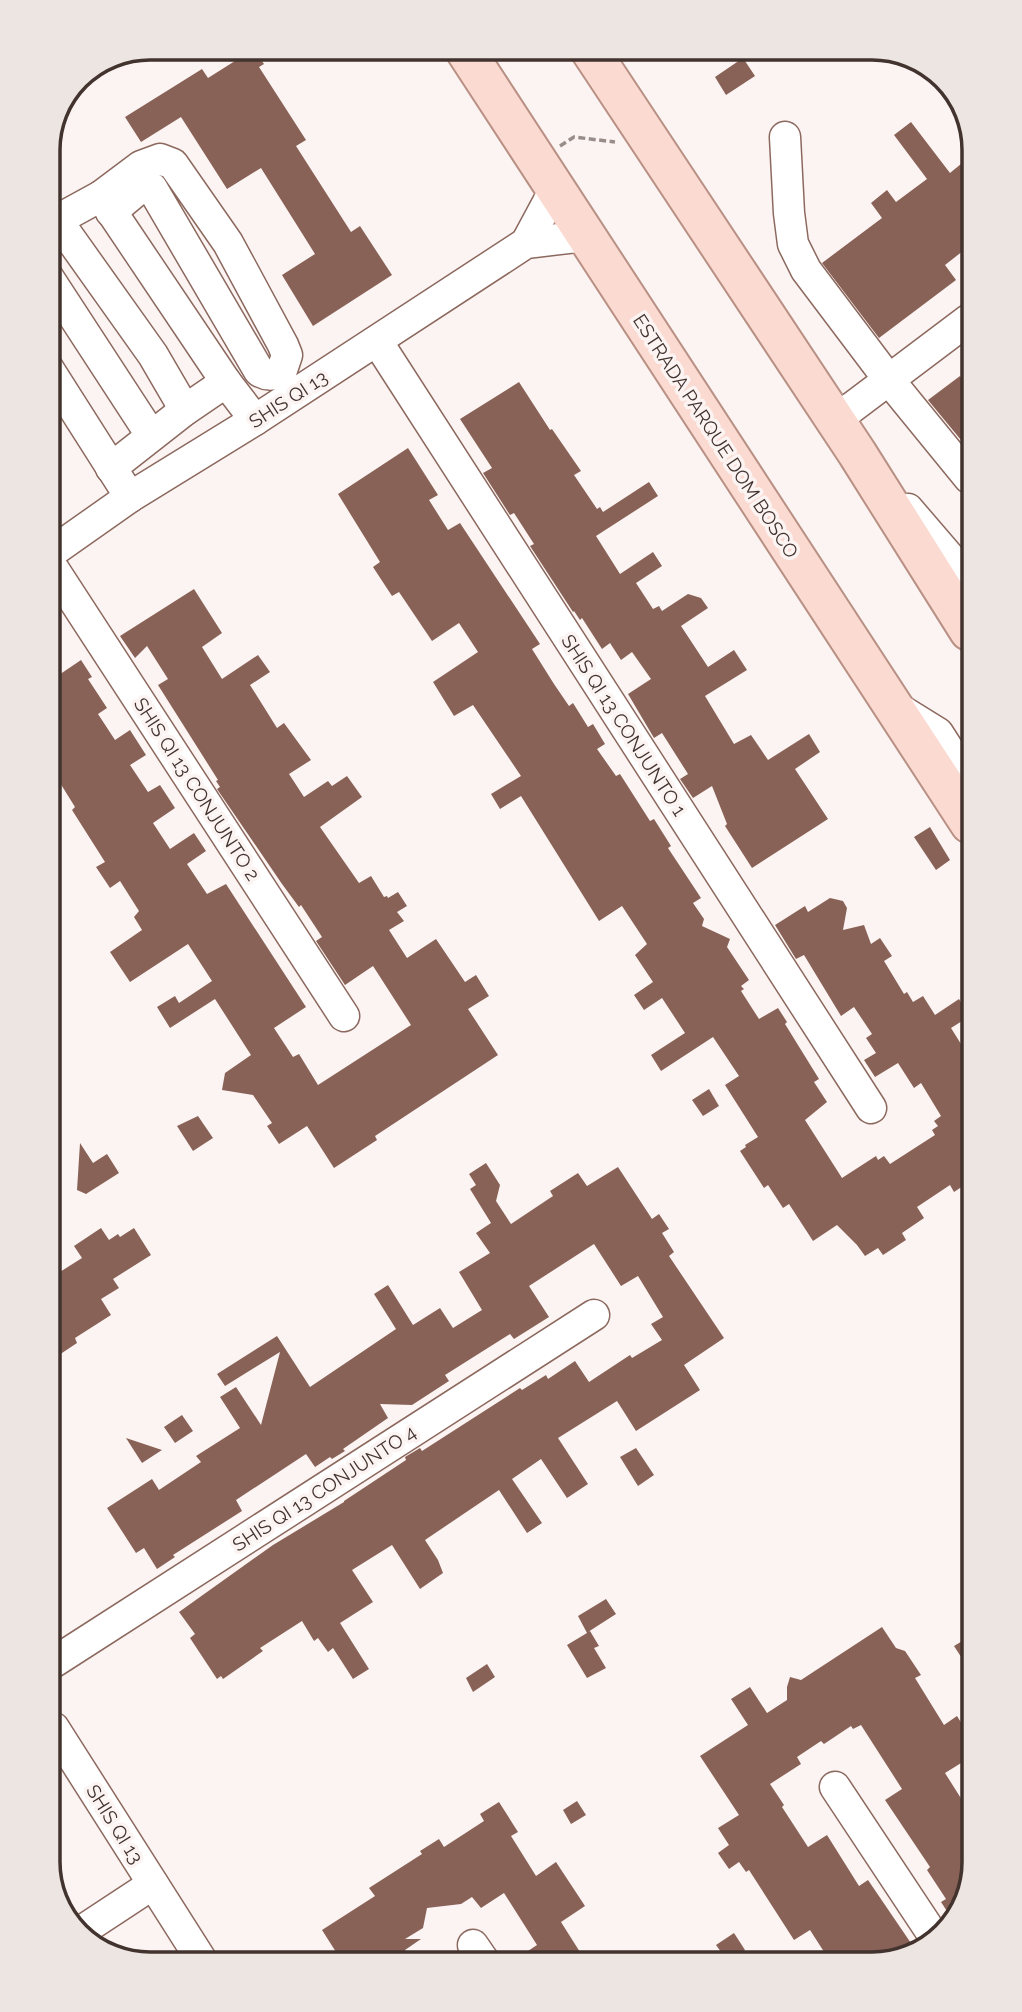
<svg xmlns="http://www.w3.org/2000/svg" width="1022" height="2012" font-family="Raleway,sans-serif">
<rect width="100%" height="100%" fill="#fcf4f2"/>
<g fill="#896257">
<path d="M254,49L264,64L259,67L306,140L296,146L351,232L360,226L392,275L313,326L282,275L315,254L261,168L227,189L181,117L141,142L125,117L202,69L208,78Z"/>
<path d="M743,58L755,76L726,95L715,77Z"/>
<path d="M911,122L950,173L967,159L968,247L945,265L956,280L879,338L822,263L882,218L871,203L887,190L896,202L927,179L894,135Z"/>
<path d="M968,374L969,435L961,440L928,400L960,376L962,379Z"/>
<path d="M519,382L550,430L552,429L581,471L574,475L597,509L600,507L603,512L649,482L658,496L596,536L620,574L653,552L662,566L636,583L653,609L659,606L662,611L688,594L701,598L708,608L681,626L708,667L734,650L747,670L705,696L734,744L751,735L768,760L809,734L820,752L795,769L828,819L752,868L725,826L727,824L712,786L693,798L680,779L688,774L662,733L654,738L628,694L651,679L632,652L621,660L610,643L602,649L582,618L580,620L574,611L573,612L530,546L534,544L514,513L510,515L483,473L492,468L460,419Z"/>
<path d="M408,448L438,495L429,500L448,530L460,523L540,644L532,649L554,684L569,706L573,703L588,727L593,724L605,744L597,749L616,776L620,774L650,821L654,819L671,846L668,848L701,898L693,903L704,919L702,926L730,939L727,947L749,980L741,986L744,989L741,991L759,1019L778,1008L787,1022L785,1024L819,1079L814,1082L827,1102L805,1120L842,1178L876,1156L878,1160L884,1156L890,1164L935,1135L932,1130L938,1126L934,1121L941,1116L921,1083L914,1088L898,1063L875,1077L864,1060L876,1053L866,1038L872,1034L854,1007L841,1016L804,955L796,959L775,925L805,906L808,912L830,898L843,901L847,908L843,930L864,925L871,944L880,938L892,956L884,961L904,994L907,992L913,1002L923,996L935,1015L959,999L970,1016L951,1028L971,1060L972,1134L965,1138L972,1148V1180L954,1192L950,1185L917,1207L924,1218L902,1233L906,1240L883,1255L878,1248L865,1256L857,1245L837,1225L813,1241L789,1204L783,1208L768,1185L764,1188L740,1151L746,1147L745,1145L758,1137L725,1085L739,1076L713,1037L661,1071L651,1055L685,1033L662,998L644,1010L634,995L653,982L635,955L647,944L622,906L599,921L521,796L500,809L491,794L521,776L473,705L454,716L433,682L478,652L459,623L432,641L399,592L392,596L373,567L380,562L338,494Z"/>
<path d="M194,589L222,633L202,647L222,679L258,655L270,672L250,685L277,728L284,723L311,760L289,774L304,797L328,781L332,786L347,776L362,797L320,827L359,883L371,876L384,897L387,896L388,898L398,892L407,906L397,912L404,921L389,930L407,958L436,939L465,982L476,975L489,996L468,1009L498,1055L375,1136L377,1140L334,1168L307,1126L279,1144L267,1126L272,1123L253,1095L222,1090L225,1073L251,1055L215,999L170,1028L157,1007L175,996L179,1003L212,981L188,944L130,982L110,952L142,930L134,917L139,911L120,881L110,888L96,867L105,862L72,810L75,807L57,778L50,782V681L81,660L92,677L88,679L107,708L98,714L115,740L130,730L146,755L130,765L148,792L160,785L175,808L153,823L170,849L194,833L206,851L187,864L207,894L226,884L306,1007L274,1028L293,1057L299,1054L318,1085L411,1025L373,966L345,985L316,941L322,937L301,905L299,907L282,884L217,789L220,787L216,781L218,780L158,685L168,679L147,646L135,658L120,636Z"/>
<path d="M930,827L950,860L936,870L914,837Z"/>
<path d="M709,1089L719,1106L703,1116L692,1100Z"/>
<path d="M198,1116L213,1138L193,1151L177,1126Z"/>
<path d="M80,1143L93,1163L107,1154L119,1173L86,1194L77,1190Z"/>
<path d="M486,1163L500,1185L496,1201L511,1224L553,1196L550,1191L578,1173L587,1186L618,1167L652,1219L659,1214L669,1229L662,1233L674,1252L669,1256L724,1338L684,1365L700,1390L636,1431L617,1401L558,1438L588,1484L567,1498L541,1459L512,1479L542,1523L527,1533L499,1490L425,1540L438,1560L443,1573L420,1589L392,1545L352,1570L373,1602L340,1623L369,1669L353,1679L333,1648L328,1652L318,1638L314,1641L302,1621L260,1648L263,1651L223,1679L221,1676L217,1679L190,1638L195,1634L179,1612L273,1545L344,1502V1501L406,1460L405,1457L420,1448L422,1451L520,1388L522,1390L546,1375L548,1379L575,1361L589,1382L630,1355L632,1358L662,1340L651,1324L663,1317L638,1276L621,1286L594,1244L529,1286L549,1317L514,1339L510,1334L445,1375L449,1381L412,1405L380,1404L388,1418L343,1449L345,1451L332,1459L330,1457L315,1467L306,1454L236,1500L242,1511L173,1555L175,1557L157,1569L144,1548L136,1553L107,1508L152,1479L159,1490L201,1462L196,1456L240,1428L220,1397L236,1387L261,1425L280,1352L225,1386L217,1374L277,1336L310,1387L396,1329L374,1294L388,1285L413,1325L440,1308L453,1328L482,1310L459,1272L490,1253L476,1233L491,1223L470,1189L476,1185L469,1174Z"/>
<path d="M101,1228L109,1240L118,1234L120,1237L134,1228L151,1255L113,1279L119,1288L101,1299L111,1315L75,1338L77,1343L53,1359L52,1277L82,1258L74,1246Z"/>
<path d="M182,1415L193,1431L175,1443L164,1427Z"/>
<path d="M126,1438L162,1450L142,1463Z"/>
<path d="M636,1448L654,1475L638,1486L620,1457Z"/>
<path d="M606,1599L616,1614L588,1632L590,1631L599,1646L594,1648L606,1668L587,1678L567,1645L587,1633L578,1616Z"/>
<path d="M882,1627L896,1648L905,1651L921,1675L915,1678L944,1725L957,1716L974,1743V1755L945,1773L969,1811L975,1807V1863L972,1870L959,1879L964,1887L968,1885L957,1920L954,1922L941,1902L946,1899L927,1870L930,1867L885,1800L902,1789L861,1725L853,1729L851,1726L824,1744L821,1741L797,1757L801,1764L770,1784L784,1805L782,1807L808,1847L827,1835L859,1886L868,1880L917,1952L911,1957L828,1958L810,1930L794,1940L749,1870L746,1872L739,1862L729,1869L718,1853L729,1845L718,1828L739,1815L700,1756L748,1725L731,1699L750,1687L767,1713L787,1700V1687L790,1677L801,1680Z"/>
<path d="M974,1634V1677L954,1646Z"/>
<path d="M487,1664L495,1677L473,1692L466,1678Z"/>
<path d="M577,1801L586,1815L571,1824L563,1810Z"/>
<path d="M499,1802L518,1832L511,1836L536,1876L556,1862L585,1906L561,1922L585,1960L513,1961L537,1945L504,1893L481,1908L472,1897L461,1904L427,1908L423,1928L405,1939H421L405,1950L413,1962L343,1963L322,1930L375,1896L369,1888L422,1854L420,1851L439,1839L444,1847L484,1821L480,1814Z"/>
<path d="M734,1933L745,1950L732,1959H726L716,1945Z"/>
</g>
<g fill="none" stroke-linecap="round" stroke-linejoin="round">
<g stroke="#8c695f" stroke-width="33">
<g id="minor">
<path d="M785,137L789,213L793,244L806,270L889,380L969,478"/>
<path d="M101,196L226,382L255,420"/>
<path d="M57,220L153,355L185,410"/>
<path d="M48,225L101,196L141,166L160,159L173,164L228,243L283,345L287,355L281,373C272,375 267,376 259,371L152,188L148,185L141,187L111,212"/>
<path d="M526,243L555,189"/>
<path d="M48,277L151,435"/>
<path d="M377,341L871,1108"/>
<path d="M48,368L130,497"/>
<path d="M834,421L968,320"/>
<path d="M111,468L185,410L226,382"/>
<path d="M908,509L969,580"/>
<path d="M49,554L130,497L255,420L526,243L585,236"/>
<path d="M49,562L344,1016"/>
<path d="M896,707L938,733L970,783"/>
<path d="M54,1662L594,1315"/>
<path d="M54,1728L204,1964"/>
<path d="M835,1787L935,1938"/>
<path d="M80,1932L153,1884"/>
<path d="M473,1945L484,1961"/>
</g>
</g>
<g stroke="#b89084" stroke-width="42">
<g id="major">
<path d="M463,47L970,824"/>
<path d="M588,47L857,453L969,631"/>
</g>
</g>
<path stroke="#998d89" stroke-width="3.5" stroke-dasharray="7 3.5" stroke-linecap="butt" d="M560,146L574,137L615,142"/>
<use href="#minor" stroke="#fff" stroke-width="30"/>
<use href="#major" stroke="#fbdad1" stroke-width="38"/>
</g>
<g text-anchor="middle" stroke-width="7" stroke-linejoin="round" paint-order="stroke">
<g font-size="19" fill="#42332e" stroke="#fcf4f2">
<text transform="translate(288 399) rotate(-33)" y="7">SHIS QI 13</text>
<text transform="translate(716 436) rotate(57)" y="7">ESTRADA PARQUE DOM BOSCO</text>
<text transform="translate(624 725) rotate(57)" y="7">SHIS QI 13 CONJUNTO 1</text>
<text transform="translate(197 789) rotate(57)" y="7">SHIS QI 13 CONJUNTO 2</text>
<text transform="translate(324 1488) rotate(-33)" y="7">SHIS QI 13 CONJUNTO 4</text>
<text transform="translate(115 1824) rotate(58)" y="7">SHIS QI 13</text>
</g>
</g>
<path d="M0 0H1022V2012H0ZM150 60H872A90 90 0 0 1 962 150V1862A90 90 0 0 1 872 1952H150A90 90 0 0 1 60 1862V150A90 90 0 0 1 150 60Z" fill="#ede5e2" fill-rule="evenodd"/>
<path fill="none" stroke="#42332e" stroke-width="3.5" d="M150 60H872A90 90 0 0 1 962 150V1862A90 90 0 0 1 872 1952H150A90 90 0 0 1 60 1862V150A90 90 0 0 1 150 60Z"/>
</svg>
